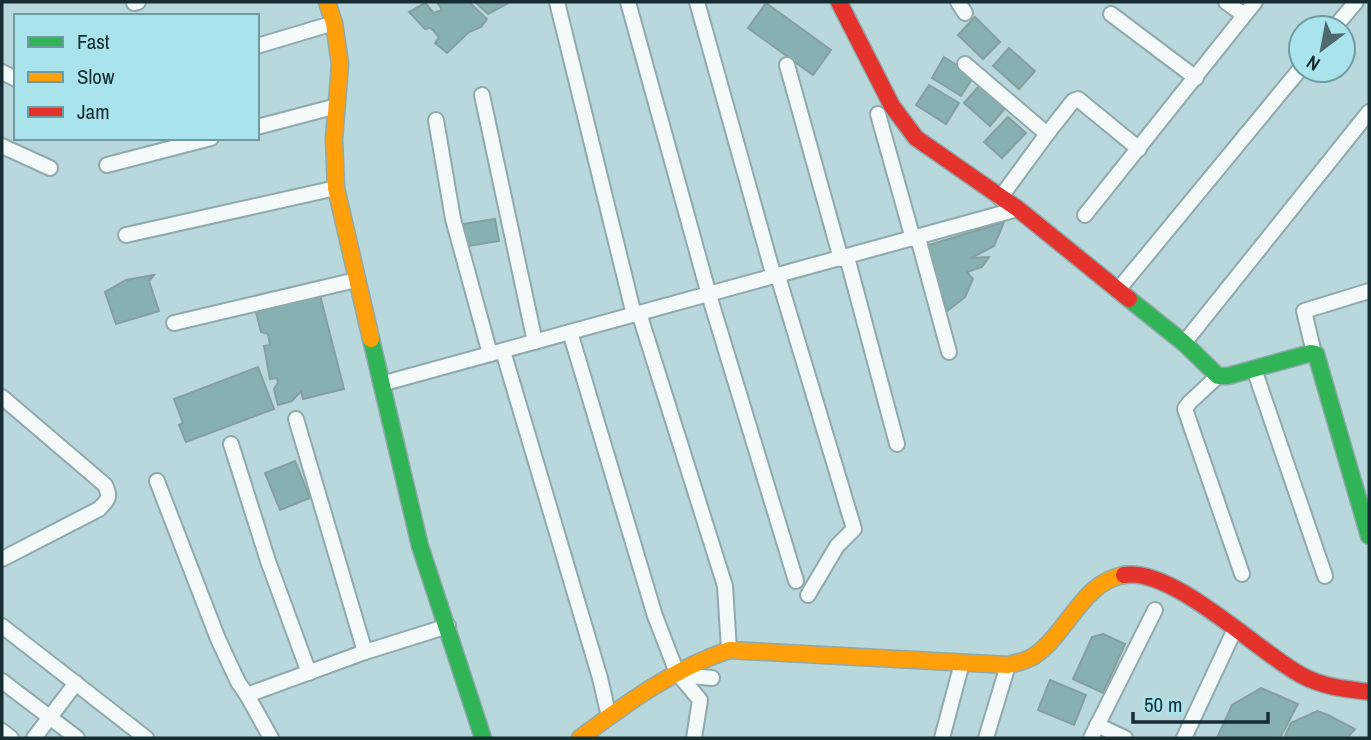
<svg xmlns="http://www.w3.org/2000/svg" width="1371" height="740" font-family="'Archivo Narrow',sans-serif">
<rect width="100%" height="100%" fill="#b8d8dc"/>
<g fill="#87b0b0" stroke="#859f9f" stroke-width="2">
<path d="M437,2H469L487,19L481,27L469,32L447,53L435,43L439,37L431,28L425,29L409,12L425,3L434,13L442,10Z"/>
<path d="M475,2H510L488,14Z"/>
<path d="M766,3L831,50L813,75L748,28Z"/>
<path d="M975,17L1000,42L983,59L958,35Z"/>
<path d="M1009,48L1035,71L1019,89L993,66Z"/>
<path d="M944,57L974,76L961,96L932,78Z"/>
<path d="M929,85L959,103L946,124L916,105Z"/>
<path d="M980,85L1006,107L990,126L964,103Z"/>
<path d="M1008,117L1026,133L1002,158L984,142Z"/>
<path d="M495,219L499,241L467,246L463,224Z"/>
<path d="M1004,222L994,246L971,258L989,257L982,267L967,272L973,279L965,297L947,311L926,246Z"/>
<path d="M154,275L149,281L159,311L116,324L105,292L126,280Z"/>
<path d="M320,295L344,389L303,399L301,391L292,401L278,405L274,389L278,383L277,378L270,379L264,346L270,345L268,334L261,332L256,312Z"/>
<path d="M258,367L274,409L186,442L179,425L183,423L174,399Z"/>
<path d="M295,461L310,498L280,510L265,473Z"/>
<path d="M1103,634L1125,644L1103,693L1073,679L1092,637Z"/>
<path d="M1050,680L1086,695L1074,725L1038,710Z"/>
<path d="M1261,688L1298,704L1280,738H1217L1232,705Z"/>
<path d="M1317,711L1328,715L1355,729L1347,738H1290L1285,736L1291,723Z"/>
</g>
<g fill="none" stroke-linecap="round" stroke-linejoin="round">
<g stroke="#8fa9ac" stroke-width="18">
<g id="street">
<path d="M557,2L634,315"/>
<path d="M628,2L709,295L796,581"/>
<path d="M697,2L774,277"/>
<path d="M958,2L965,13"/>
<path d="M1226,2L1244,15"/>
<path d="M134,3L138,2"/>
<path d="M1111,14L1196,78"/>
<path d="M1334,28L1356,2"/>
<path d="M257,46L334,23"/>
<path d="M965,64L1047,134L1000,198"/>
<path d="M787,65L841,259"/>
<path d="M2,72L16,79"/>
<path d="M482,95L535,342"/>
<path d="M878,114L913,239"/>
<path d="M436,120L453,219L490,354"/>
<path d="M257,127L337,106"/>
<path d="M1047,134L1073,101L1078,99L1139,149"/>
<path d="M2,146L50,168"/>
<path d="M107,165L211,138"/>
<path d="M1085,215L1255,2"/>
<path d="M126,235L336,188"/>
<path d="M918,238L949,352"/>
<path d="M847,257L897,444"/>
<path d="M778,276L854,529L837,546L808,595"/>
<path d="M1118,290L1301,68"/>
<path d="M639,313L725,586L729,650"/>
<path d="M174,323L356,280"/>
<path d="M570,332L655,616L677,673"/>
<path d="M1184,343L1369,112"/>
<path d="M503,351L600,678L609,717"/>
<path d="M1314,353L1304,311L1369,291"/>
<path d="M1254,369L1325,576"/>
<path d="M1218,376L1189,403L1185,409L1242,574"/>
<path d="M381,384L1018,209"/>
<path d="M2,397L105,485C111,497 108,500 99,509L2,559"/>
<path d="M296,419L365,652"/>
<path d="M231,444L268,561L309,673"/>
<path d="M157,481L218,639L238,682L247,695L365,652L448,626"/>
<path d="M2,626L146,738"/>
<path d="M2,681L77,738"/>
<path d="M247,695L271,738"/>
<path d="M1097,725L1125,738"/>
<path d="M2,731L11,738"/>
<path d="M34,738L76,683"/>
<path d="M694,738L700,700L679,675L712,678"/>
<path d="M942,738L962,663"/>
<path d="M986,738L1008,665"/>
<path d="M1091,738L1155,610"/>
<path d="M1184,738L1235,629"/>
</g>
</g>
<g stroke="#8fa9ac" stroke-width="19">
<g id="fast">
<path d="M1129,299L1184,343L1218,376H1228L1311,353L1316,354L1369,536"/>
<path d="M371,339L420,546L483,738"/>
</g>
</g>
<g stroke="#8fa9ac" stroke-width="19">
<g id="slow">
<path d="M327,2L334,23L340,64L334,139L336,188L371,339"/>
<path d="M580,738C627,703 673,669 729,650L1008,665C1017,663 1026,661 1034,656C1067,634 1082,582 1124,575"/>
</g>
</g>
<g stroke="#8fa9ac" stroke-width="19">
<g id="jam">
<path d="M839,2L892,106L916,138L1018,209L1129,299"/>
<path d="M1124,575C1173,567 1257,651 1301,675C1323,687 1345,689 1369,692"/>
</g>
</g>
<use href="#street" stroke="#f4f9fa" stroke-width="14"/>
<use href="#fast" stroke="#30b455" stroke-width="16"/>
<use href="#slow" stroke="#ff9f0a" stroke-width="16"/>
<use href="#jam" stroke="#e5322d" stroke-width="16"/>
</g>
<rect width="1371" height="740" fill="none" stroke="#162e31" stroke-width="7"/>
<rect x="14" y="14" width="245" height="126" fill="#a9e3eb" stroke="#6e9ba1" stroke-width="2"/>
<rect x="28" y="37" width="35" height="10" fill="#30b455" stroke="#6e9ba1" stroke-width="2"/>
<text x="77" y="49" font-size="21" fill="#162e31">Fast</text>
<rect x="28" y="72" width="35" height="10" fill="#ff9f0a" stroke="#6e9ba1" stroke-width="2"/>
<text x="77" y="84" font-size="21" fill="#162e31">Slow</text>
<rect x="28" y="107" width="35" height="10" fill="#e5322d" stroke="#6e9ba1" stroke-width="2"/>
<text x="77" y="119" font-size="21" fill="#162e31">Jam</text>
<g transform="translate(1322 49) rotate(212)"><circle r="33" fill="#a9e3eb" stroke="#6e9ba1" stroke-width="2"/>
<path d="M0-5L12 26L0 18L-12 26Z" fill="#4f6a6d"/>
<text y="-10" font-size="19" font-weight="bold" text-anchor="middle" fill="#162e31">N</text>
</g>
<path d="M1133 712v10h135v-10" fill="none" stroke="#162e31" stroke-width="3.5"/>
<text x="1144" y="712" font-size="21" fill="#162e31" stroke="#a9e3eb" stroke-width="5" paint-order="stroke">50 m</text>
</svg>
